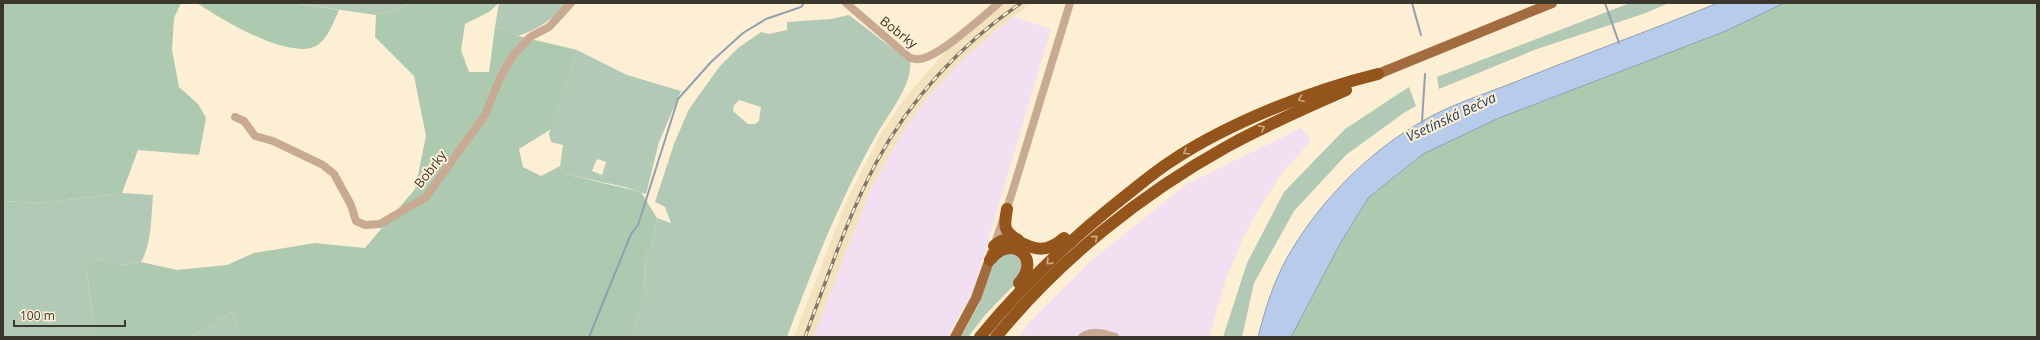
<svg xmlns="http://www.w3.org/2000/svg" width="2040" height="340" font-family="'Open Sans',sans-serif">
<rect width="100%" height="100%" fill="#fdefd3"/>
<g fill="#f2e0f2">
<path d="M1013,16L1051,29L973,292L947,337H813L871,188L907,125L933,91L963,59Z"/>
<path d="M1301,128L1311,141L1283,172L1260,207L1244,236L1226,279L1209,337H1019L1031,320L1092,260L1187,184Z"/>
</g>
<path fill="#f2e2be" d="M1002,3H1032L1000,27L963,59L933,91L907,125L871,188L813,337H794L846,202L879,137L905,98L934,64L951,46Z"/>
<g fill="#b2c9b5" fill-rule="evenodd">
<path d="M292,3H411L389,12L376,15Z"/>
<path d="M499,3H566C552,20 539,29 518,36L495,27Z"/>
<path d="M1630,3H1669L1643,14L1537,49L1439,89L1437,77Z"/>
<path d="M849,15L910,62C913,83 889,114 878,132C841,197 813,267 787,337H632L644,294L645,255L651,248L657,218L671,223L665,207L655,202L674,144L689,109L720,66L738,48L761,32L769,34L787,30V22L831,19ZM739,100L761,107L759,121L755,124H748L733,111L734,105Z"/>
<path d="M577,50L627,75L681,91L659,142L646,194L625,187L565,174L560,166L563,145L551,142L549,134ZM597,159L606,162L602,175L592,171Z"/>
<path d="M1409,87L1416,106L1405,112L1346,155L1294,211L1254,283L1242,337H1223L1247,263L1284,192L1345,129Z"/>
<path d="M122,193L153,195C151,217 152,243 141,262L119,265L96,259L87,270L95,337H3V201L43,203Z"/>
<path d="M1013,251L1023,263L1019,280L985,315L968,337H961L979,304L995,260Z"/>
<path d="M231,312L242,337H188L195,335Z"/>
</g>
<g fill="#adcab0">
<path d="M3,3H181L174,18L172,50L179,87L198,104L206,118L199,155L138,150L122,193L43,203L3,201Z"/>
<path d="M197,3H292L339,10C334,21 329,36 319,44C294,64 219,18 197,3Z"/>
<path d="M411,3H499L489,12L465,24L461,50L469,72H489L495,27L518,36L577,50L551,129L519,149L523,167L541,176L560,166L565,174L641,192L657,218L651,248L645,255L644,294L632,337H242L231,312L195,335L188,337H95L87,270L89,263L96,259L119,265L141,262L177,270L227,265L254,253L315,243L365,248L415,189L426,136L414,76L375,37L376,15L389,12Z"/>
<path d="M1783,3H2037V337H1291L1341,242L1369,197L1423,154L1499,118L1726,31Z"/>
</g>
<path fill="#b7ccea" stroke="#929fb1" d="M1718,3H1784L1726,31L1499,118L1423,154L1369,197L1341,242L1291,337H1258C1265,310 1273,283 1287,258C1316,206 1365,155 1416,125C1444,107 1479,96 1510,84C1579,56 1649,31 1718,3Z"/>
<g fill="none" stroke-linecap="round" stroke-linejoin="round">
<g stroke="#929fb1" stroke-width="2">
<path d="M1412,3L1421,35"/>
<path d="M1605,3L1619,43"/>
<path d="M1422,122L1425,74"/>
<path d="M589,337L631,234L638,225L678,99L711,62L743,33L766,19L801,7L804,3"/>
</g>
<g stroke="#c8a992" stroke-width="8">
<path d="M846,3L910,58C913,58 916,60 919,59C938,58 983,16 999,3"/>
<path d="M235,117L244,121L255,136L273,141L323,165L334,174L351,205L356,221L365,225L380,224L426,197L485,115L500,78L512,57L530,37L549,27L571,3"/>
<path d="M994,246L1012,193L1070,3"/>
<path d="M1082,337C1092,330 1104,333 1115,337"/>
</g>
<g stroke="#a26c3f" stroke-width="10">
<path d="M1378,74L1552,3"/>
<path d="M955,337L976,298L992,253"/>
</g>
<g stroke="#93551b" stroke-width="12">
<path d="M1007,209C1004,226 1003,231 1018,240"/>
<path d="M994,246C1018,223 1030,268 1064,238"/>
<path d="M990,260C1010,233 1043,257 1019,283"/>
<path d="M980,337C1024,283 1074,236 1129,193C1143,182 1157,170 1173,160C1229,123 1312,90 1378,74"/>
<path d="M996,337C1059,260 1141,194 1228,146C1266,125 1306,108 1346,90"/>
</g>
<g stroke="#807867" stroke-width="3.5">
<path id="rail" d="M805,337C827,279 847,218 876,163C910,99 961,44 1021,3"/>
</g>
<use href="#rail" stroke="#fdefd3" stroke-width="2" stroke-dasharray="6" stroke-linecap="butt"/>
</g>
<defs><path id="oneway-chevron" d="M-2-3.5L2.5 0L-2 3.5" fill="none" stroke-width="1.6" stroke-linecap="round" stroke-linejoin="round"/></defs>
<g stroke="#cdaa80">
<use href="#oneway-chevron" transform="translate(1301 99) rotate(159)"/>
<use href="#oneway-chevron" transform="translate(1262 128) rotate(-28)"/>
<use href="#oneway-chevron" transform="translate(1186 152) rotate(149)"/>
<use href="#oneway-chevron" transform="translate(1095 238) rotate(-41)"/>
<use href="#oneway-chevron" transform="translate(1049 262) rotate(136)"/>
</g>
<g text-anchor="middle" stroke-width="4" stroke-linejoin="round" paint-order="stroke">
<g font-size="13" fill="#3c372c" stroke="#fdefd3">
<text transform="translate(899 32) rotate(38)" y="5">Bobrky</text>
<text transform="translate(430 169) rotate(-52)" y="5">Bobrky</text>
</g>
<g font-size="14" font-style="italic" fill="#26436b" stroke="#fdefd3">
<text transform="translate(1451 117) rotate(-25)" y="5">Vsetínská Bečva</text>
</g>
</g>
<rect width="2040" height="340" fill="none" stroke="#3c372c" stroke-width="8"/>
<path d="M14 320v6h111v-6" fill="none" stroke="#3c372c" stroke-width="2"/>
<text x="20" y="320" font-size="12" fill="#3c372c" stroke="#fdefd3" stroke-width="3" paint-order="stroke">100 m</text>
</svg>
